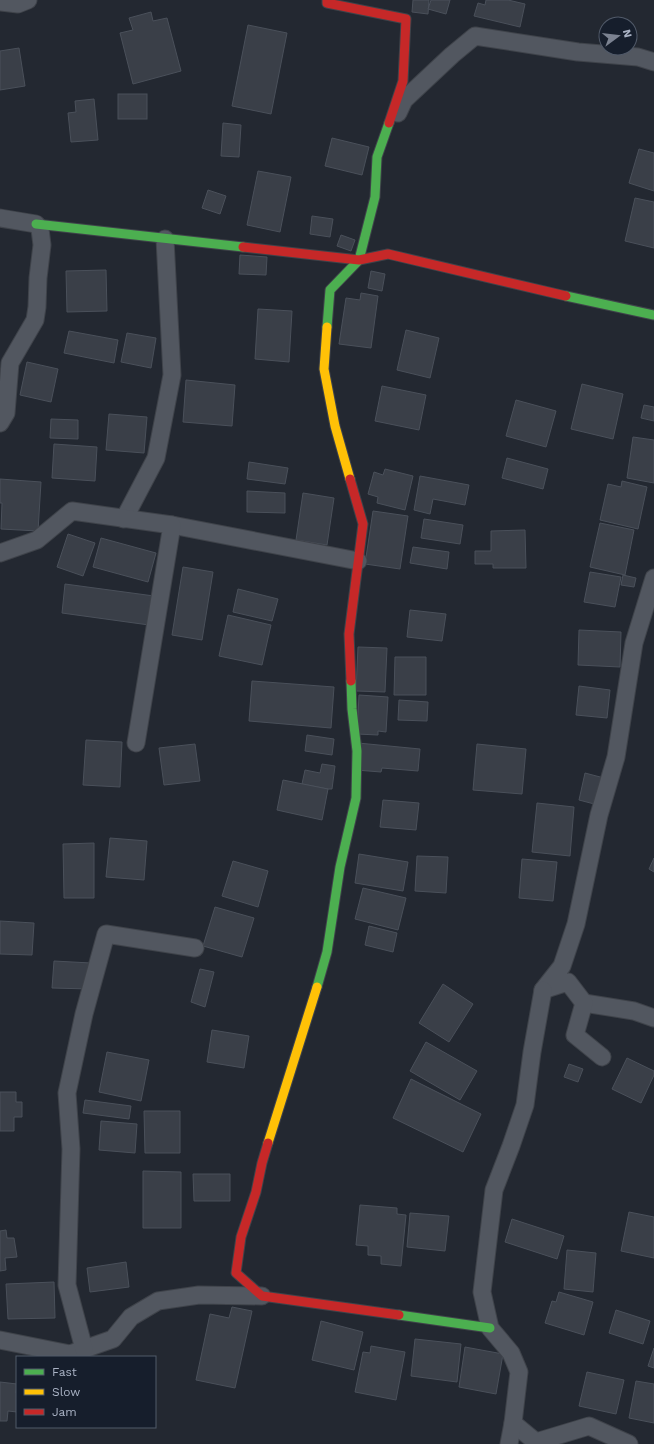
<svg xmlns="http://www.w3.org/2000/svg" width="654" height="1444" font-family="'Work Sans',sans-serif">
<rect width="100%" height="100%" fill="#232831"/>
<g fill="#3a3f48" stroke="#4a505a">
<path d="M413,0H429L428,14L412,12Z"/>
<path d="M431,0H450L446,14L428,9Z"/>
<path d="M486,0H508L525,4L520,27L474,16L478,3L485,5Z"/>
<path d="M151,12L153,21L167,18L181,71L133,84L120,33L133,30L129,18Z"/>
<path d="M248,25L287,33L271,114L232,106Z"/>
<path d="M19,48L25,86L0,90V51Z"/>
<rect x="118" y="94" width="29" height="25"/>
<path d="M94,99L98,140L71,142L68,113L76,112L75,101Z"/>
<path d="M223,123L241,125L239,157L221,156Z"/>
<path d="M332,138L369,147L362,175L325,166Z"/>
<path d="M639,149L654,153V191L629,183Z"/>
<path d="M258,171L291,177L280,232L247,225Z"/>
<path d="M208,190L226,196L220,214L202,208Z"/>
<path d="M635,198L654,202V248L625,241Z"/>
<path d="M312,216L333,219L330,237L310,234Z"/>
<path d="M341,235L355,240L351,251L337,246Z"/>
<path d="M240,255L267,257L266,275L239,274Z"/>
<path d="M106,270L107,311L67,312L66,271Z"/>
<path d="M371,271L385,274L382,291L368,288Z"/>
<path d="M361,293L378,296L371,348L339,344L346,298L360,300Z"/>
<path d="M258,309L292,311L289,362L255,359Z"/>
<path d="M406,330L439,338L430,378L397,370Z"/>
<path d="M69,331L118,340L114,363L64,353Z"/>
<path d="M127,333L156,338L151,368L121,362Z"/>
<path d="M27,362L58,369L51,402L20,395Z"/>
<path d="M186,380L235,385L232,426L183,422Z"/>
<path d="M582,384L623,394L613,439L571,429Z"/>
<path d="M382,386L426,395L419,430L375,421Z"/>
<path d="M516,400L556,411L546,447L506,436Z"/>
<path d="M644,405L654,407V421L641,418Z"/>
<path d="M109,414L147,417L144,453L106,450Z"/>
<path d="M51,419L78,420V439L50,438Z"/>
<path d="M633,437L654,440V483L627,478Z"/>
<path d="M54,444L97,447L95,481L52,478Z"/>
<path d="M507,458L548,469L543,489L502,478Z"/>
<path d="M249,462L288,468L285,484L247,479Z"/>
<path d="M385,469L413,476L405,510L377,503L378,497L368,494L374,472L383,475Z"/>
<path d="M420,476L469,485L465,505L433,499L430,514L414,510Z"/>
<path d="M0,479L41,482L38,531L1,529L2,503H0Z"/>
<path d="M622,481L647,487L638,529L600,520L608,484L621,487Z"/>
<path d="M247,491L285,493V513L247,512Z"/>
<path d="M303,493L334,498L327,545L296,540Z"/>
<path d="M373,511L408,516L400,569L365,564Z"/>
<path d="M424,519L463,525L460,544L421,538Z"/>
<path d="M600,523L634,530L625,575L590,567Z"/>
<path d="M525,530L526,568H493V564H475V551H491V531Z"/>
<path d="M68,534L95,543L83,576L57,567Z"/>
<path d="M101,538L156,553L148,582L93,567Z"/>
<path d="M413,547L449,552L447,569L410,563Z"/>
<path d="M183,567L213,572L202,640L172,635Z"/>
<path d="M590,572L621,577L615,607L584,602Z"/>
<path d="M623,575L636,578L634,587L621,585Z"/>
<path d="M65,584L154,596L149,625L62,613Z"/>
<path d="M238,589L278,599L272,621L233,612Z"/>
<path d="M410,610L446,614L442,641L407,637Z"/>
<path d="M228,615L271,625L262,665L219,656Z"/>
<path d="M579,630L621,632L620,667L578,665Z"/>
<path d="M358,647L387,648L385,692L356,691Z"/>
<path d="M395,657H426V695H394Z"/>
<path d="M252,681L334,687L331,728L249,721Z"/>
<path d="M579,686L610,690L607,718L576,715Z"/>
<path d="M359,695L388,697L386,732L378,731V735L357,734Z"/>
<path d="M399,700L428,702L427,721L398,720Z"/>
<path d="M307,735L334,739L332,755L305,751Z"/>
<path d="M86,740L122,742L120,787L83,785Z"/>
<path d="M358,743L420,749L418,771L382,768L381,772L356,770Z"/>
<path d="M195,744L200,781L164,785L159,748Z"/>
<path d="M477,744L526,749L522,794L473,790Z"/>
<path d="M322,764L335,766L332,789H328L302,784L305,770L320,773Z"/>
<path d="M585,773L604,778L598,805L579,800Z"/>
<path d="M283,780L328,789L322,820L277,810Z"/>
<path d="M383,800L419,803L416,830L380,827Z"/>
<path d="M537,803L574,807L570,856L532,852Z"/>
<path d="M110,838L147,841L144,880L106,877Z"/>
<path d="M94,843V898H64L63,844Z"/>
<path d="M359,854L408,862L403,891L355,883Z"/>
<path d="M417,856L448,857L446,893L415,891Z"/>
<path d="M654,858V872L649,869Z"/>
<path d="M522,859L557,862L553,901L519,898Z"/>
<path d="M233,861L268,871L258,907L222,896Z"/>
<path d="M363,888L406,898L398,930L355,919Z"/>
<path d="M215,907L254,918L242,957L203,946Z"/>
<path d="M0,921L34,923L32,955L0,954Z"/>
<path d="M369,926L397,933L393,952L365,945Z"/>
<path d="M54,961L91,963L90,989L52,988Z"/>
<path d="M200,969L214,972L205,1007L191,1002Z"/>
<path d="M443,984L473,1004L449,1042L419,1023Z"/>
<path d="M212,1030L249,1036L244,1068L207,1062Z"/>
<path d="M426,1042L477,1071L460,1100L410,1071Z"/>
<path d="M107,1052L149,1060L141,1101L99,1092Z"/>
<path d="M627,1058L654,1071V1075L641,1103L612,1089Z"/>
<path d="M569,1064L583,1069L578,1082L564,1077Z"/>
<path d="M411,1079L481,1114L463,1152L393,1118Z"/>
<path d="M0,1092H16V1102H22V1117H14V1131H0Z"/>
<path d="M85,1100L131,1106L129,1119L83,1113Z"/>
<path d="M144,1111H180V1153H145Z"/>
<path d="M101,1121L137,1124L135,1153L99,1150Z"/>
<path d="M143,1171L181,1172V1228H143Z"/>
<path d="M193,1174H230V1201H194Z"/>
<path d="M360,1205L397,1208V1214L406,1215L401,1266L381,1264V1256L368,1255V1246L356,1245Z"/>
<path d="M629,1212L654,1217V1258L621,1251Z"/>
<path d="M410,1213L449,1216L445,1251L407,1247Z"/>
<path d="M512,1219L564,1236L557,1259L505,1242Z"/>
<path d="M6,1230L7,1238H14L17,1257L5,1258L6,1270L0,1271V1231Z"/>
<path d="M567,1250L596,1253L593,1292L564,1289Z"/>
<path d="M126,1262L129,1287L90,1292L87,1268Z"/>
<path d="M54,1282L55,1318L8,1319L6,1284Z"/>
<path d="M559,1292L593,1302L584,1335L545,1323L552,1301L556,1302Z"/>
<path d="M232,1307L252,1311L235,1388L196,1380L210,1314L229,1318Z"/>
<path d="M616,1310L650,1321L643,1344L609,1333Z"/>
<path d="M321,1321L363,1332L354,1370L312,1360Z"/>
<path d="M415,1339L461,1344L457,1382L411,1376Z"/>
<path d="M371,1346L405,1352L396,1400L355,1392L363,1352L370,1353Z"/>
<path d="M465,1347L503,1354L496,1394L459,1387Z"/>
<path d="M654,1348V1368L648,1366Z"/>
<path d="M587,1372L624,1380L616,1414L579,1406Z"/>
<path d="M636,1381L654,1384V1423L629,1418Z"/>
<path d="M0,1382L17,1384L16,1393H17V1412L8,1411L7,1421H0Z"/>
</g>
<g fill="none" stroke-linecap="round" stroke-linejoin="round">
<g stroke="#3f434a" stroke-width="19">
<g id="street">
<path d="M0,2L18,4L28,0"/>
<path d="M398,113L404,100L452,55L475,36L578,52L638,57L654,62"/>
<path d="M0,218L36,224L40,229L42,245L38,278L37,307L35,320L10,363L6,413L0,423"/>
<path d="M124,519L156,458L172,375L165,239"/>
<path d="M172,525L358,561"/>
<path d="M0,553L37,540L72,511L172,525L136,743"/>
<path d="M584,1003L634,1011L654,1018"/>
<path d="M602,1057L575,1035L584,1003L568,982L543,990L562,966L576,924L599,815L616,757L634,643L654,578"/>
<path d="M0,1340L70,1354L113,1339L131,1317L158,1301L199,1295L262,1296"/>
<path d="M84,1349L67,1285L71,1149L67,1093L84,1014L106,934L195,948"/>
<path d="M513,1423L536,1442L589,1426L629,1444"/>
<path d="M509,1444L513,1423L519,1372L511,1353L490,1328L482,1292L494,1190L511,1146L525,1105L532,1052L543,990"/>
</g>
</g>
<g stroke="#3f434a" stroke-width="11">
<g id="fast">
<path d="M36,224L243,247"/>
<path d="M566,296L654,315"/>
<path d="M327,327L330,290L359,260L375,197L377,157L389,123"/>
<path d="M317,987L327,952L340,867L356,798L357,751L352,709L351,681"/>
<path d="M399,1315L490,1328"/>
</g>
</g>
<g stroke="#3f434a" stroke-width="11">
<g id="slow">
<path d="M327,327L324,369L335,426L350,479"/>
<path d="M268,1143L317,987"/>
</g>
</g>
<g stroke="#3f434a" stroke-width="11">
<g id="jam">
<path d="M327,0V3L406,19L403,81L389,123"/>
<path d="M243,247L359,260L388,254L566,296"/>
<path d="M350,479L363,524L349,634L351,681"/>
<path d="M268,1143L262,1163L256,1192L241,1237L236,1273L262,1296L399,1315"/>
</g>
</g>
<use href="#street" stroke="#525760" stroke-width="17"/>
<use href="#fast" stroke="#4caf50" stroke-width="9"/>
<use href="#slow" stroke="#ffc107" stroke-width="9"/>
<use href="#jam" stroke="#c62828" stroke-width="9"/>
</g>
<rect x="16" y="1356" width="140" height="72" fill="#161e2c" stroke="#515a69"/>
<rect x="24" y="1369" width="20" height="6" fill="#4caf50" stroke="#515a69"/>
<text x="52" y="1376" font-size="12" fill="#aab3c5">Fast</text>
<rect x="24" y="1389" width="20" height="6" fill="#ffc107" stroke="#515a69"/>
<text x="52" y="1396" font-size="12" fill="#aab3c5">Slow</text>
<rect x="24" y="1409" width="20" height="6" fill="#c62828" stroke="#515a69"/>
<text x="52" y="1416" font-size="12" fill="#aab3c5">Jam</text>
<g transform="translate(618 36) rotate(75)"><circle r="19" fill="#161e2c" stroke="#515a69"/>
<path d="M0-3L7 15L0 10L-7 15Z" fill="#7b8291"/>
<text y="-6" font-size="11" font-weight="bold" text-anchor="middle" fill="#aab3c5">N</text>
</g>
</svg>
